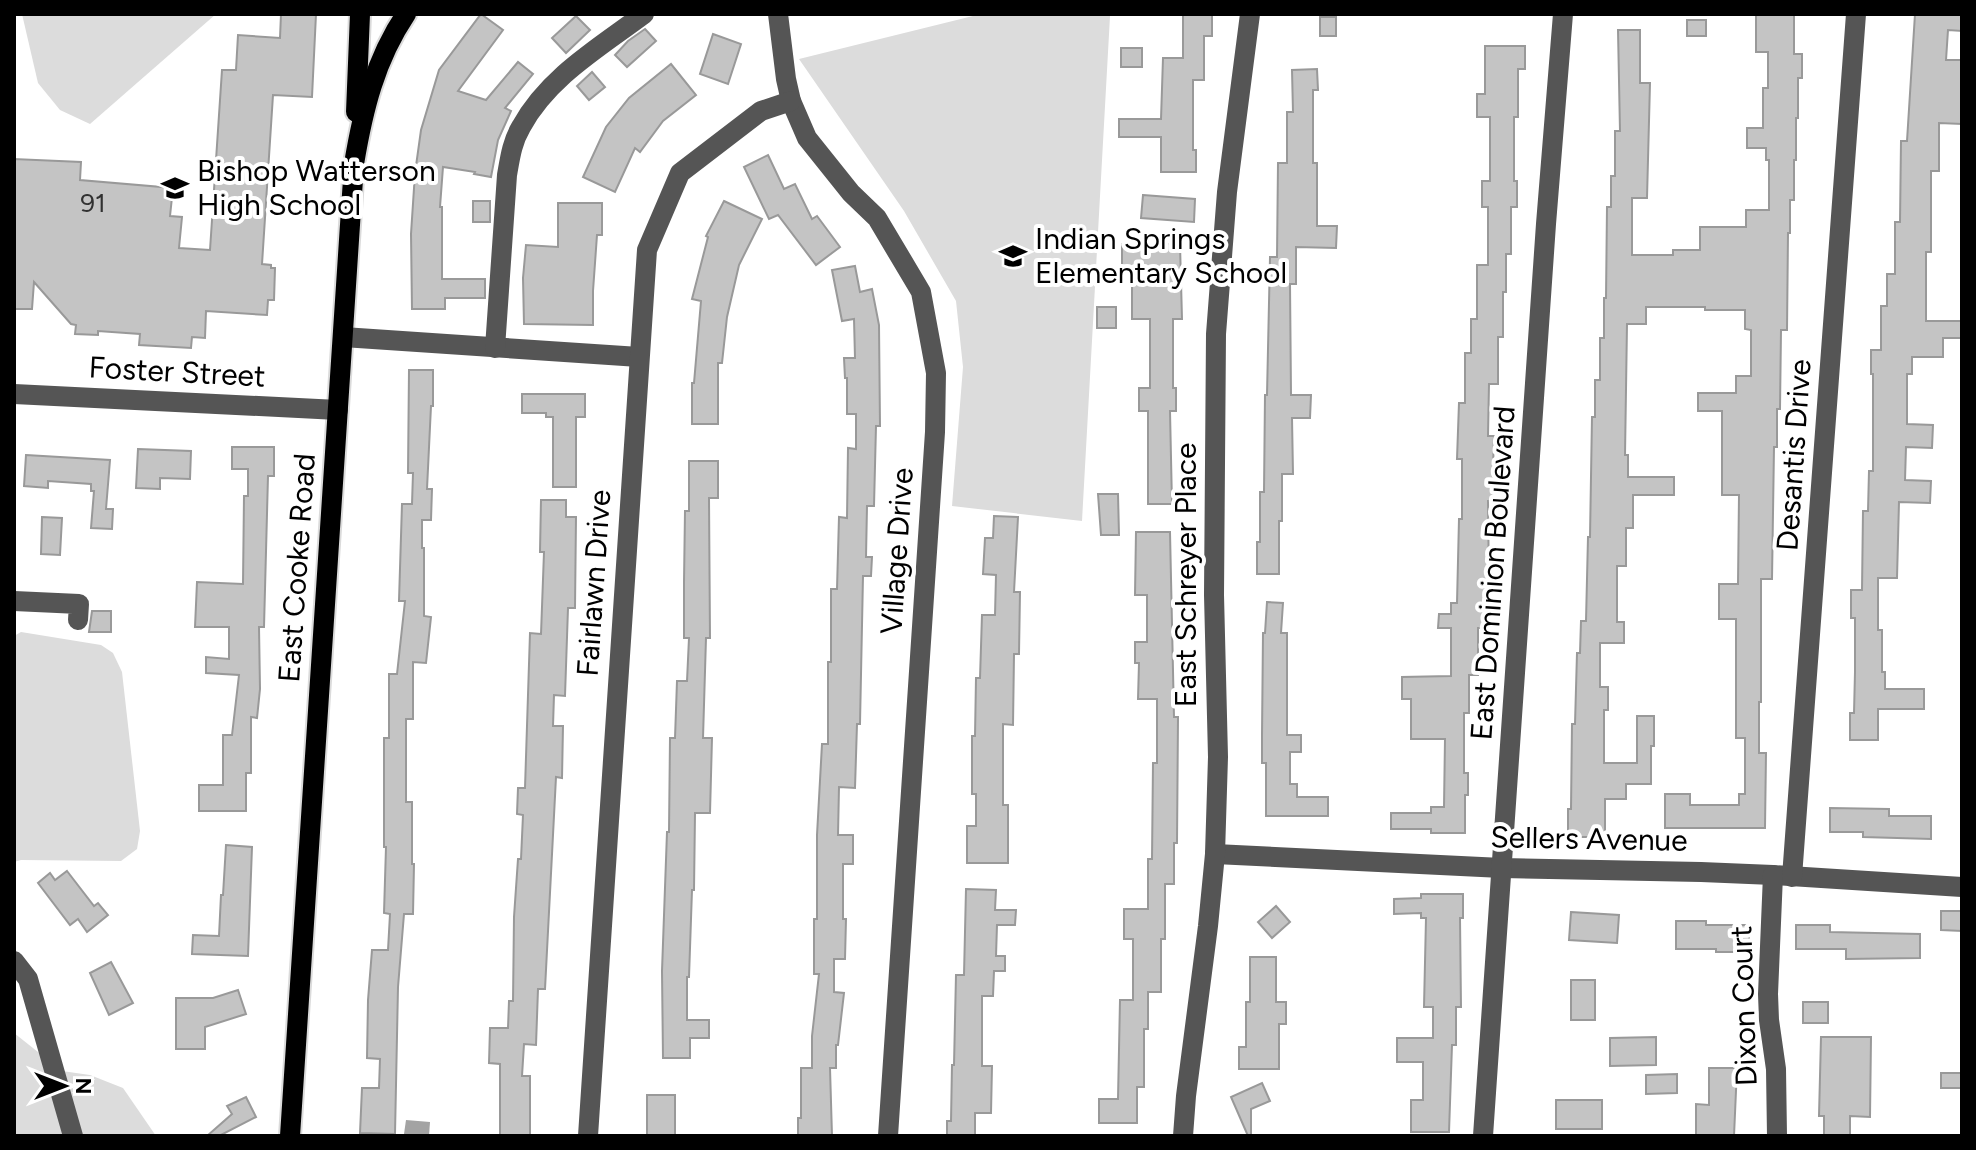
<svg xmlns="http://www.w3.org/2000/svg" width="1976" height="1150" font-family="Figtree,sans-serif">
<rect width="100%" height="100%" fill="#fff"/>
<g fill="#dcdcdc">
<path d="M22,14H216L90,124L60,110L38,83Z"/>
<path d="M981,14L1110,16L1082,521L952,506L963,367L956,301L904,211L799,59Z"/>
<path d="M21,632L101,645L113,653L122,672L140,831L137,849L121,861L21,860L14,862V636Z"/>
<path d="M14,1033L62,1071L90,1075L123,1088L156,1136H14Z"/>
</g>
<path fill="#a3a3a3" d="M406,1120L430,1122L429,1136L404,1134Z"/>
<g fill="#c4c4c4" stroke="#999" stroke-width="2">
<path d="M281,14H316L312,97L273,95L262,264L271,265V268H275L274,300H268L267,315L206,311L205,338L192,337L191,348L139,345L140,334L98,331V335L75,334L76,325L71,324L34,282L32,309H14V159L81,162L80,180L173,188L170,216L182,217L179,248L210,250L222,70H236L238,35L280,38Z"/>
<path d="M481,14L503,30L458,91L486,100L518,62L533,74L505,108L511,111L498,140L491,177L474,174L475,172L443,167L440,207H442V279H485V298H445V309H412L411,234L415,173L421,130L439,70Z"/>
<path d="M1183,14H1212V36H1204V80H1193V150H1196V172H1161V137H1119V119H1161L1163,58H1183Z"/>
<path d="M1756,14H1794V54H1802V78H1798V118H1796V160H1794V200H1790V233H1788L1787,330H1781L1780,409H1777V447H1774L1772,579H1761V702H1759V753H1766L1765,828H1665V794H1690V805H1739V794H1745V738H1736V619H1719V584H1738L1739,495H1722V411H1698V393H1736V376H1751V330L1745,329V310H1705V307H1646V324H1627L1625,455H1628V477H1674V495H1633V528H1626V566H1617V622H1624V643H1600V687H1608V710H1604V763H1637V716H1654V746H1651V784H1626V799H1605V837H1568V809H1571L1572,724H1575L1577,653H1580L1581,621H1586L1588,537H1590L1592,417H1595V380H1600V338H1604V298H1606L1607,207H1611V176H1615V131H1620L1618,30H1640V83H1650L1647,198H1632V255H1673V250H1700V227H1746V210H1769V160H1766V148H1747V128H1763V88H1768V52H1756Z"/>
<path d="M1915,14H1962V31L1948,30L1946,60H1962V124L1939,123V171H1931V252H1926V321H1962V338H1943V357H1912V374H1907V424L1933,425L1932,448L1906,447L1905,480L1931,481L1930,503L1899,502L1897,578H1878V630H1882V672H1885V689H1924V709H1878V740H1850V713H1854L1855,672V618H1851V590H1862L1863,511H1868L1869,471H1873V374H1871V350H1881V306H1887V274H1895V222H1900L1901,141H1907Z"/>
<path d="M576,16L590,30L566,53L552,38Z"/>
<rect x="1320" y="17" width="16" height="19"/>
<rect x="1687" y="20" width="19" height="16"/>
<path d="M645,29L656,41L627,67L615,55L628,41Z"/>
<path d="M713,34L741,44L728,84L700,74Z"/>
<path d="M1485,46H1525V69H1518V117H1514V181H1517V207H1511V254H1506V292H1503V337H1498V384H1489L1488,436H1494L1492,501H1488L1489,587H1487L1486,628H1478V675H1469V713H1464V773H1468V795H1465V833H1431V829H1391V813H1431V807H1444L1445,739H1411V699H1402V677L1451,676V628H1438L1439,614H1451V603H1457L1459,519H1462V459H1457L1459,403H1465V353H1471V319H1477V265H1488V207H1482V181H1490V117H1477V94H1485Z"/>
<rect x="1121" y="48" width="21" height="19"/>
<path d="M671,64L696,95L663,121L640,152L635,148L615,192L583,177L606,127L629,98Z"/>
<path d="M1317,69L1318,90H1313V163H1317V226H1337L1336,248L1296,247V284H1290L1291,395H1311L1310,418H1292L1293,474H1282V521H1279V574H1257V542H1260V492H1264L1265,395H1267L1270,257H1277L1278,163H1287V112H1293L1292,70Z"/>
<path d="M592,72L605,87L589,100L577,86Z"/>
<path d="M768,155L784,189L795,184L812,219L817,216L840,247L816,265L778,215L769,219L744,167Z"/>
<path d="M1143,195L1195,199L1194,222L1141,218Z"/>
<rect x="473" y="201" width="17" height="21"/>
<path d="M724,201L762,219L739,265L727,317L722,363H718V424H692V383H694L701,301L692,299L708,237L706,236Z"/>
<path d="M558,203H602V235H597L593,291V325L524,324L523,278L526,245L558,247Z"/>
<path d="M1122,244H1180L1182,319H1173V388H1176V411H1170L1172,504H1148V411H1139V388H1150V319H1132V272H1122Z"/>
<path d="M855,266L860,292L872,289L879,325L880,426H876L874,506H867L866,557H872L871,576H863L860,724H857L855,788L839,787L838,835H853V864H843V919H846L845,959H834V992L844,993L838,1045H836V1068H830L832,1136H798V1118H801V1068H812V1036L819,974H814V919H817V835L822,744H828V662H831V589H837L839,517L847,518L848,448L856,449V414H847V378H845L844,358H855L854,319L842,321L832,270Z"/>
<rect x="1097" y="307" width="19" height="21"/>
<path d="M409,370H433V406H431L427,489H432L431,520H422V548H424V616L431,617L426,663L413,662V719H406V802H412V864H414L413,914H404L398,987L395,1134L360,1133L362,1088H379L380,1059L367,1058L368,1000L372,950H388L390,914L384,913L386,847H384V738H389V674H397L405,601H399L402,504H412L413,473H408Z"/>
<path d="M522,394H585V417H576V487H553V417H546V413H522Z"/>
<path d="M232,447H274V476H268L264,627H259L260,689L257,718L251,717V773H246V811H199V785H223V735H232L239,675L206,673V657L229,659V627H195L197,582L243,584L244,496H248V469H232Z"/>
<path d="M138,449L191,451L190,479L160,478V489L136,488Z"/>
<path d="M26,455L110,460L106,509H113L112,529L91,528L94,491H91V484L48,481V488L24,486Z"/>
<path d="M689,461H718V498H709L710,638H706L703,738H712L710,813H695L694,890H692L689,977H687V1020H709V1038H690V1058H663L662,971L667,832H669L670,738H675L677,681H687L689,638H684V582L685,511H689Z"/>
<path d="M1098,494H1118L1119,535H1101Z"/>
<path d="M541,500H566V517H576L575,608H568L565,696L554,695L553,726H563L562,778L556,777L545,989H538L536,1045L524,1044L522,1076H530V1135H500V1064L489,1063L490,1028H508L509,1001H513L514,917L518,859H521L523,815L517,814L518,788H525L530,633L541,634L544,552H540Z"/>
<path d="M994,516L1018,517L1014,592H1020L1019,654H1014L1013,725L1003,724V805H1008V863H967V826H976V794H972V736H975L976,678H980L982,615H995L996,575L983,574L985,538H993Z"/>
<path d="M42,517L62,518L60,555L41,554Z"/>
<path d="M1136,532H1170L1174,717H1178L1177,843H1174V884H1165V939H1161V992H1148V1029H1144V1087H1137V1123H1099V1099H1118L1120,1000H1133V939H1124V909H1148V859H1152L1153,763H1157V699H1138L1139,663H1135V642H1147V595H1135Z"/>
<path d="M1267,602L1283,603L1281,633H1287V735H1301V752H1290V784H1297V797H1328V816H1266V763H1262V735L1263,633H1265Z"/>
<path d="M92,611H111V632H89Z"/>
<path d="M1830,808L1889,809V816H1931V839L1863,837V832H1830Z"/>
<path d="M226,845L252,847L248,956L192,954L193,935L219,936L221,895H223Z"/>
<path d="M67,871L94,906L98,903L108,915L87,932L78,919L70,925L38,883L50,873L55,880Z"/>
<path d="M966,889L996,890L995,910H1016L1015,925H997L996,956H1005V971H994L993,996H982V1066H992L991,1113H975V1136H947V1121H951L952,1065H954L956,975H964Z"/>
<path d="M1421,894H1463V918H1460L1461,1007H1456V1045H1452L1449,1132H1411V1100H1423V1062H1397V1038H1433V1007H1424L1426,918H1421V913L1394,914V899L1421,898Z"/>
<path d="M1276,906L1290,922L1272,938L1258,922Z"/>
<path d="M1941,911H1962V931L1941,930Z"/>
<path d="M1571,912L1619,915L1617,943L1569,940Z"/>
<path d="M1676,921H1706V925H1749V952H1716V949H1676Z"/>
<path d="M1796,925H1830V932L1920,934V958L1846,959V949H1796Z"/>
<path d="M1250,957H1276V1002H1286V1024H1279V1069H1239V1047H1246V1002H1250Z"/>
<path d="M111,962L133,1003L109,1015L90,973Z"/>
<rect x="1571" y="980" width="24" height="40"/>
<path d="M238,990L246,1014L205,1027V1049H176V998H213Z"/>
<rect x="1803" y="1002" width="25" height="21"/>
<path d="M1656,1037V1065L1610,1066V1038Z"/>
<path d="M1821,1037H1871L1870,1117L1850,1116V1136H1824V1116H1819Z"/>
<path d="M1709,1068H1737L1734,1136H1696V1104L1709,1105Z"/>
<rect x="1941" y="1073" width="21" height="15"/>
<path d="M1677,1074V1093L1646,1094V1075Z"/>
<path d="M1262,1083L1270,1101L1251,1109V1136H1248L1231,1097Z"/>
<rect x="647" y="1095" width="28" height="41"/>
<path d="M246,1097L256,1117L219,1136H207L232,1114L227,1106Z"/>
<rect x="1556" y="1100" width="46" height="29"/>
</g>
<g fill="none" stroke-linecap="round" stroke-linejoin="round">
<g stroke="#dbdbdb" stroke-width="24">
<g id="major">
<path d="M356,112L360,14"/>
<path d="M290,1136L354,164C363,110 375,60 406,14"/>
</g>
</g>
<g stroke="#555" stroke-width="20">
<path d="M778,14L786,79L791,101L807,138L851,193L877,218L921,292L936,373L935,432L888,1136"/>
<path d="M343,337L639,357"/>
<path d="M495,348L507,175C510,158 512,142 521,127C548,77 600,47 644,14"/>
<path d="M14,394L338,410"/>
<path d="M14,601L79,604L78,620"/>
<path d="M1215,854L1502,868L1701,872L1773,875L1962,887"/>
<path d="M1773,875L1768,994L1769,1020L1776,1069L1777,1136"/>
<path d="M1792,877L1856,14"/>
<path d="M14,961L28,979L73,1136"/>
<path d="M588,1136L647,250L680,173L761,111L791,101"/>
<path d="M1183,1136L1186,1096L1208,926L1215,854L1218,757L1214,595L1216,334L1227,192L1250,14"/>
<path d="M1483,1136L1546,224L1563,14"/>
</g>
<use href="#major" stroke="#000" stroke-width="20"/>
</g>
<defs>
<g id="school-bare" transform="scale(2.16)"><path d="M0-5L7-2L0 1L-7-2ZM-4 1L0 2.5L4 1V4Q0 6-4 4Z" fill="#000" stroke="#fff" stroke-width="2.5" paint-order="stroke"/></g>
</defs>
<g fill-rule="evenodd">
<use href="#school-bare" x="175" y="188"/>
<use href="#school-bare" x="1013" y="256"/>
</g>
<g text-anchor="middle" stroke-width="8" stroke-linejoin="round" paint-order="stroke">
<g font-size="26" fill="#313131">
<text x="93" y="212">91</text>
</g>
<g font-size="30" fill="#000" stroke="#fff" text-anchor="start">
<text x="197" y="181">Bishop Watterson<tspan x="197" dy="34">High School</tspan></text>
<text x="1035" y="249">Indian Springs<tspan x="1035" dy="34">Elementary School</tspan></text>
</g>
<g font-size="30" fill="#000" stroke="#fff">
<text transform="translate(177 372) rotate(3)" y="10">Foster Street</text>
<text transform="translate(1794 455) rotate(-86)" y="10">Desantis Drive</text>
<text transform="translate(897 551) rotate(-86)" y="10">Village Drive</text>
<text transform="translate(297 568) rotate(-86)" y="10">East Cooke Road</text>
<text transform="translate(1493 573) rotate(-86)" y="10">East Dominion Boulevard</text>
<text transform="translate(1186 575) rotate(-90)" y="10">East Schreyer Place</text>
<text transform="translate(594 583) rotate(-86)" y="10">Fairlawn Drive</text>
<text transform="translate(1589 839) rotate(1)" y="10">Sellers Avenue</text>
<text transform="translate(1744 1006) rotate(-92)" y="10">Dixon Court</text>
</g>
</g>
<rect width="1976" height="1150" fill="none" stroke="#000000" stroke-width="32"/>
<g transform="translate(64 1086) rotate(90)" stroke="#ffffff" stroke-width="6" paint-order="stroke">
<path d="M0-6L14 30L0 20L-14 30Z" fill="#000000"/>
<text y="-12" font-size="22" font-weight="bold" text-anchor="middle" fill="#000000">N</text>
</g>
</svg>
